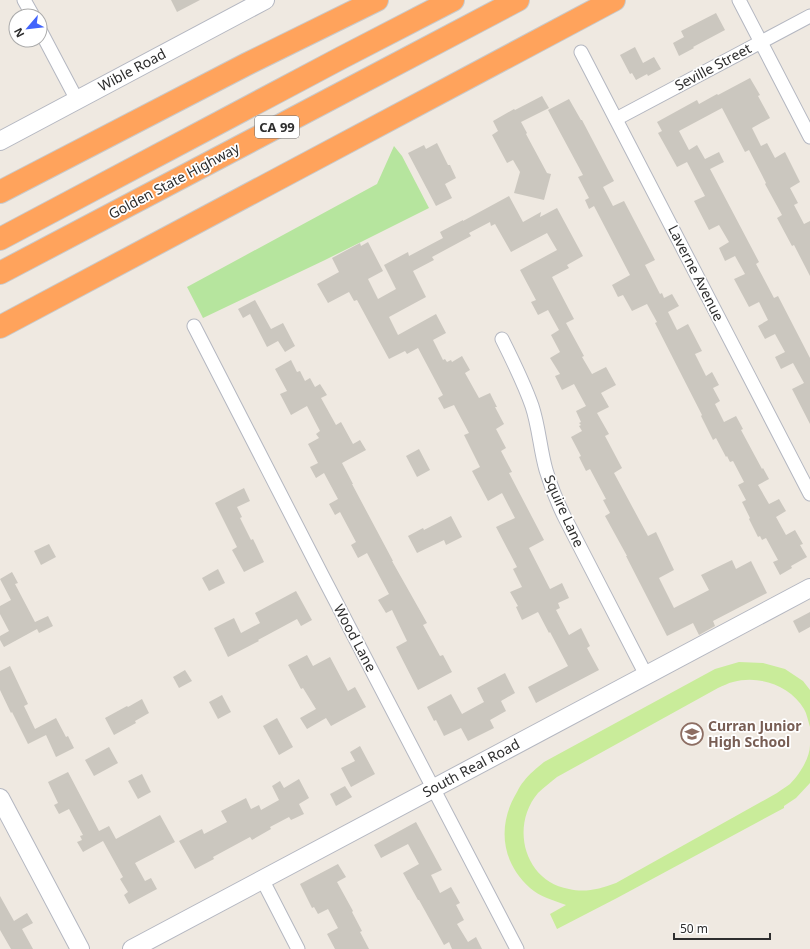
<svg xmlns="http://www.w3.org/2000/svg" width="810" height="949" font-family="'Noto Sans',sans-serif">
<rect width="100%" height="100%" fill="#efe9e1"/>
<path fill="#b6e59e" d="M394,146L402,156L429,208L325,260L203,318L187,287L377,184Z"/>
<path fill="#c9ec9a" d="M739,662L763,663L785,669L803,681L810,690V727C808,721 807,714 804,709C790,685 759,675 733,682C728,683 723,686 718,688L557,777C551,782 544,787 538,793C510,826 524,881 569,889C585,893 600,889 616,883L777,793C781,790 786,787 790,784C799,775 810,758 810,745V783L796,798L784,806V808L617,898L557,929L550,914L566,905C553,900 540,897 530,888C501,862 497,825 517,792C519,788 521,784 524,781C529,774 537,768 544,762L715,669Z"/>
<g fill="#cbc7bf">
<path d="M171,0H200L177,12Z"/>
<path d="M716,13L725,30L693,47L694,48L679,56L673,43L684,37L681,31Z"/>
<path d="M635,47L643,63L654,57L661,69L648,76L647,74L636,80L632,73L630,74L620,55Z"/>
<path d="M750,78L760,95L758,96L770,118L752,128L761,146L767,143L775,158L785,152L800,182L790,188L798,203L794,205L804,224L810,221V276L794,245L792,246L777,218L782,215L765,184L766,183L749,150L745,152L722,108L679,131L689,150L697,145L705,159L719,152L724,162L710,169L759,262L756,264L774,298L778,296L810,358V424L792,389L804,383L793,363L781,369L775,357L785,352L775,334L765,339L758,326L768,320L759,302L749,307L734,279L745,274L735,256L725,261L719,248L729,242L719,225L709,230L694,201L705,196L697,181L687,162L677,167L658,133L662,131L657,122L697,100L699,104L717,94L718,95Z"/>
<path d="M542,96L549,108L521,122L527,133L526,134L547,173L551,174L544,200L514,193L520,172L513,160L507,163L492,135L498,131L493,121L514,109L515,110Z"/>
<path d="M569,99L581,120H582L614,181L603,187L613,206L624,201L655,260L645,265L660,294L662,293L664,298L672,294L679,306L668,312L677,330L688,324L702,351L695,354L706,376L712,372L719,385L713,388L720,401L715,404L724,422L736,416L743,429L741,430L762,469L763,468L769,479L758,485L769,504L779,499L786,511L776,517L786,535L795,530L803,544L800,545L807,557L791,566L792,568L780,575L773,562L778,560L766,538L762,540L760,536L758,537L749,519L750,518L742,502L746,500L738,485L744,482L733,461L730,462L727,456L726,457L716,438L713,440L701,416L702,415L655,323L657,322L647,304L632,311L623,295L618,297L612,285L630,275L594,206L589,209L585,200L589,198L578,177L583,175L548,110Z"/>
<path d="M437,143L448,165H450L456,178L445,184L452,198L436,206L408,153L424,145L426,149Z"/>
<path d="M509,196L523,222L541,212L540,217L557,208L583,256L567,265L569,268L552,277L574,319L566,323L584,356L582,357L592,374L606,367L616,385L601,393L609,407L597,413L609,434L605,436L622,468L614,473L648,536L656,532L674,570L659,578L674,608L709,590L701,575L732,560L736,569L751,561L767,593L713,621L715,626L699,635L693,623L667,636L626,556H627L605,516L610,513L603,500L606,499L590,469L586,471L579,457L581,456L571,437L582,431L579,426L581,425L579,423L581,422L576,411L586,406L574,384L562,390L555,376L560,374L550,358L560,352L551,335L559,330L548,310L538,315L531,302L536,300L520,270L557,250L547,233L511,252L495,224L491,226L490,222L469,233L471,236L432,257L434,260L413,271L426,297L389,317L398,335L436,314L446,333L433,340L443,360L445,359L447,362L451,360L452,362L462,356L470,370L465,373L479,398L490,393L497,407H495L504,424L496,429L506,448L501,451L512,472L509,473L544,540L529,548L550,589L562,583L569,598L558,603L560,608L556,610L569,635L581,628L590,646L587,648L599,670L536,703L528,687L568,666L550,632L549,633L538,612L522,620L516,607L518,606L510,592L522,587L513,569L517,567L496,527L515,518L502,493L488,501L472,471L480,467L464,435L469,433L454,405L444,409L438,398L443,395L418,348L407,354L405,351L389,359L357,300L354,301L349,292L328,303L317,284L339,272L332,258L360,243L361,246L368,242L383,271L368,279L378,299L396,289L384,265L408,252L409,256L443,238L440,232L463,220V221Z"/>
<path d="M255,300L271,329L283,323L295,346L285,352L278,341L267,347L250,314L243,318L238,309Z"/>
<path d="M291,360L297,372L300,371L305,381L310,378L315,387L320,384L327,395L321,398L336,425L341,422L353,444L360,440L366,450L342,463L353,484H352L393,561H392L427,623L423,625L440,656L443,655L452,672L418,690L396,647L407,641L392,610L386,613L378,600L389,594L367,553L358,558L351,545L356,542L340,512L335,515L329,504L338,499L324,473L316,478L310,467L318,463L308,444L319,438L316,434L320,431L307,406L291,415L280,394L287,391L275,369Z"/>
<path d="M419,449L430,470L417,477L406,456Z"/>
<path d="M244,488L250,501L237,507L242,517L240,518L251,540L253,539L264,562L244,572L232,550L237,547L215,503Z"/>
<path d="M451,516L462,537L446,545L444,540L417,553L408,536L423,528L424,530Z"/>
<path d="M49,544L56,557L41,565L34,551Z"/>
<path d="M218,569L225,583L209,591L202,578Z"/>
<path d="M12,572L18,583L15,584L35,622L48,616L53,626L39,633L37,629L4,647L0,640V636L9,631L0,614V606L11,600L0,579Z"/>
<path d="M296,591L312,620L301,626L297,619L258,640L259,641L228,657L214,628L234,618L241,633L260,623L255,613Z"/>
<path d="M810,612V627L799,633L793,621Z"/>
<path d="M307,655L313,666L330,657L348,691L355,687L366,707L331,726L326,718L307,729L300,718L316,709L303,688L301,689L288,665Z"/>
<path d="M10,666L28,704L24,706L35,729L56,718L66,737L68,736L74,748L56,757L46,735L28,744L12,712L11,713L0,690V671Z"/>
<path d="M185,670L192,681L179,688L173,677Z"/>
<path d="M505,673L515,693L501,701L506,711L490,720L494,728L468,741L461,728L444,736L436,720L434,721L427,707L451,694L462,714L484,702L477,688Z"/>
<path d="M222,695L231,712L218,719L209,702Z"/>
<path d="M142,699L149,713L135,721L136,723L114,735L105,718L127,706L128,707Z"/>
<path d="M277,718L293,747L279,755L263,726Z"/>
<path d="M360,746L375,774L351,787L341,768L355,761L350,752Z"/>
<path d="M109,747L118,763L94,776L85,760Z"/>
<path d="M68,772L99,831L109,826L116,839L160,815L175,842L135,863L145,881L151,878L157,889L129,904L124,895L128,892L120,879L123,877L103,841L83,852L77,842L82,840L80,836L83,835L69,809L59,814L54,805L58,803L48,782Z"/>
<path d="M142,774L151,792L138,799L128,781Z"/>
<path d="M299,779L309,798L299,804L304,814L291,820L289,817L270,827L271,829L252,840L250,837L213,857L214,859L195,869L179,841L202,829L204,834L227,822L221,811L246,798L251,809L259,805L261,810L279,800L272,786L280,781L284,788Z"/>
<path d="M345,786L352,797L336,806L330,794Z"/>
<path d="M416,822L442,870L431,875L440,893L451,887L460,903L456,905L464,920L457,924L468,942L476,937L482,949H452L449,942L444,945L419,900H418L403,873L419,864L408,844L381,858L374,845Z"/>
<path d="M338,864L346,877L337,882L353,911L352,912L362,931L360,932L369,949H335L327,934L338,928L328,909L318,914L314,907L312,908L300,884Z"/>
<path d="M0,896L14,921L27,913L33,923L22,929L33,949H11L0,930Z"/>
</g>
<g fill="none" stroke-linecap="round" stroke-linejoin="round">
<g stroke="#b4b7c1" stroke-width="15">
<g id="street">
<path d="M24,0L33,16"/>
<path d="M739,0L810,137"/>
<path d="M40,30L77,100"/>
<path d="M581,52L810,494"/>
<path d="M616,119L810,16"/>
<path d="M194,326L322,575L517,949"/>
<path d="M502,339C513,361 524,383 532,406C539,427 540,449 546,470C551,487 557,502 565,518L646,675"/>
<path d="M262,879L298,949"/>
</g>
</g>
<g stroke="#b4b7c1" stroke-width="20">
<g id="secondary">
<path d="M0,141L265,0"/>
<path d="M0,798L80,949"/>
<path d="M132,949L810,588"/>
</g>
</g>
<g stroke="#c9c9c9" stroke-width="24">
<g id="highway">
<path d="M0,192L247,64L377,0"/>
<path d="M0,239L341,58L453,0"/>
<path d="M0,273L518,0"/>
<path d="M0,327L614,0"/>
</g>
</g>
<use href="#street" stroke="#fff" stroke-width="13"/>
<use href="#secondary" stroke="#fff" stroke-width="18"/>
<use href="#highway" stroke="#ffa35c" stroke-width="22"/>
</g>
<defs>
<g id="school-ring" transform="scale(1.15)"><circle r="9.5" fill="#fff" stroke="#8d6e63" stroke-width="1.5"/><path d="M0-5L7-2L0 1L-7-2ZM-4 1L0 2.5L4 1V4Q0 6-4 4Z" fill="#8d6e63"/></g>
</defs>
<g fill-rule="evenodd">
<use href="#school-ring" x="692" y="734"/>
</g>
<g text-anchor="middle" stroke-width="3.5" stroke-linejoin="round" paint-order="stroke">
<rect fill="#fff" stroke="#6d6d6d" stroke-width="1" x="255" y="116" width="44" height="22" rx="3"/>
<g font-size="13" font-weight="bold" fill="#2e2e2e">
<text x="277" y="132">CA 99</text>
</g>
<g font-size="14" fill="#2e2e2e" stroke="#fff">
<text transform="translate(713 67) rotate(-28)" y="5">Seville Street</text>
<text transform="translate(132 70) rotate(-28)" y="5">Wible Road</text>
<text transform="translate(174 181) rotate(-28)" y="5">Golden State Highway</text>
<text transform="translate(696 273) rotate(63)" y="5">Laverne Avenue</text>
<text transform="translate(564 511) rotate(66)" y="5">Squire Lane</text>
<text transform="translate(355 638) rotate(62)" y="5">Wood Lane</text>
<text transform="translate(471 768) rotate(-28)" y="5">South Real Road</text>
</g>
<g font-size="14" font-weight="bold" fill="#785e54" stroke="#fff" text-anchor="start">
<text x="708" y="731">Curran Junior<tspan x="708" dy="16">High School</tspan></text>
</g>
</g>
<g transform="translate(28 28) rotate(242)"><circle r="19" fill="#ffffff" stroke="#ababab"/>
<path d="M0-3L7 15L0 10L-7 15Z" fill="#4264fb"/>
<text y="-6" font-size="11" font-weight="bold" text-anchor="middle" fill="#2e2e2e">N</text>
</g>
<path d="M674 933v6h96v-6" fill="none" stroke="#2e2e2e" stroke-width="2"/>
<text x="680" y="933" font-size="12" fill="#2e2e2e" stroke="#ffffff" stroke-width="3" paint-order="stroke">50 m</text>
</svg>
